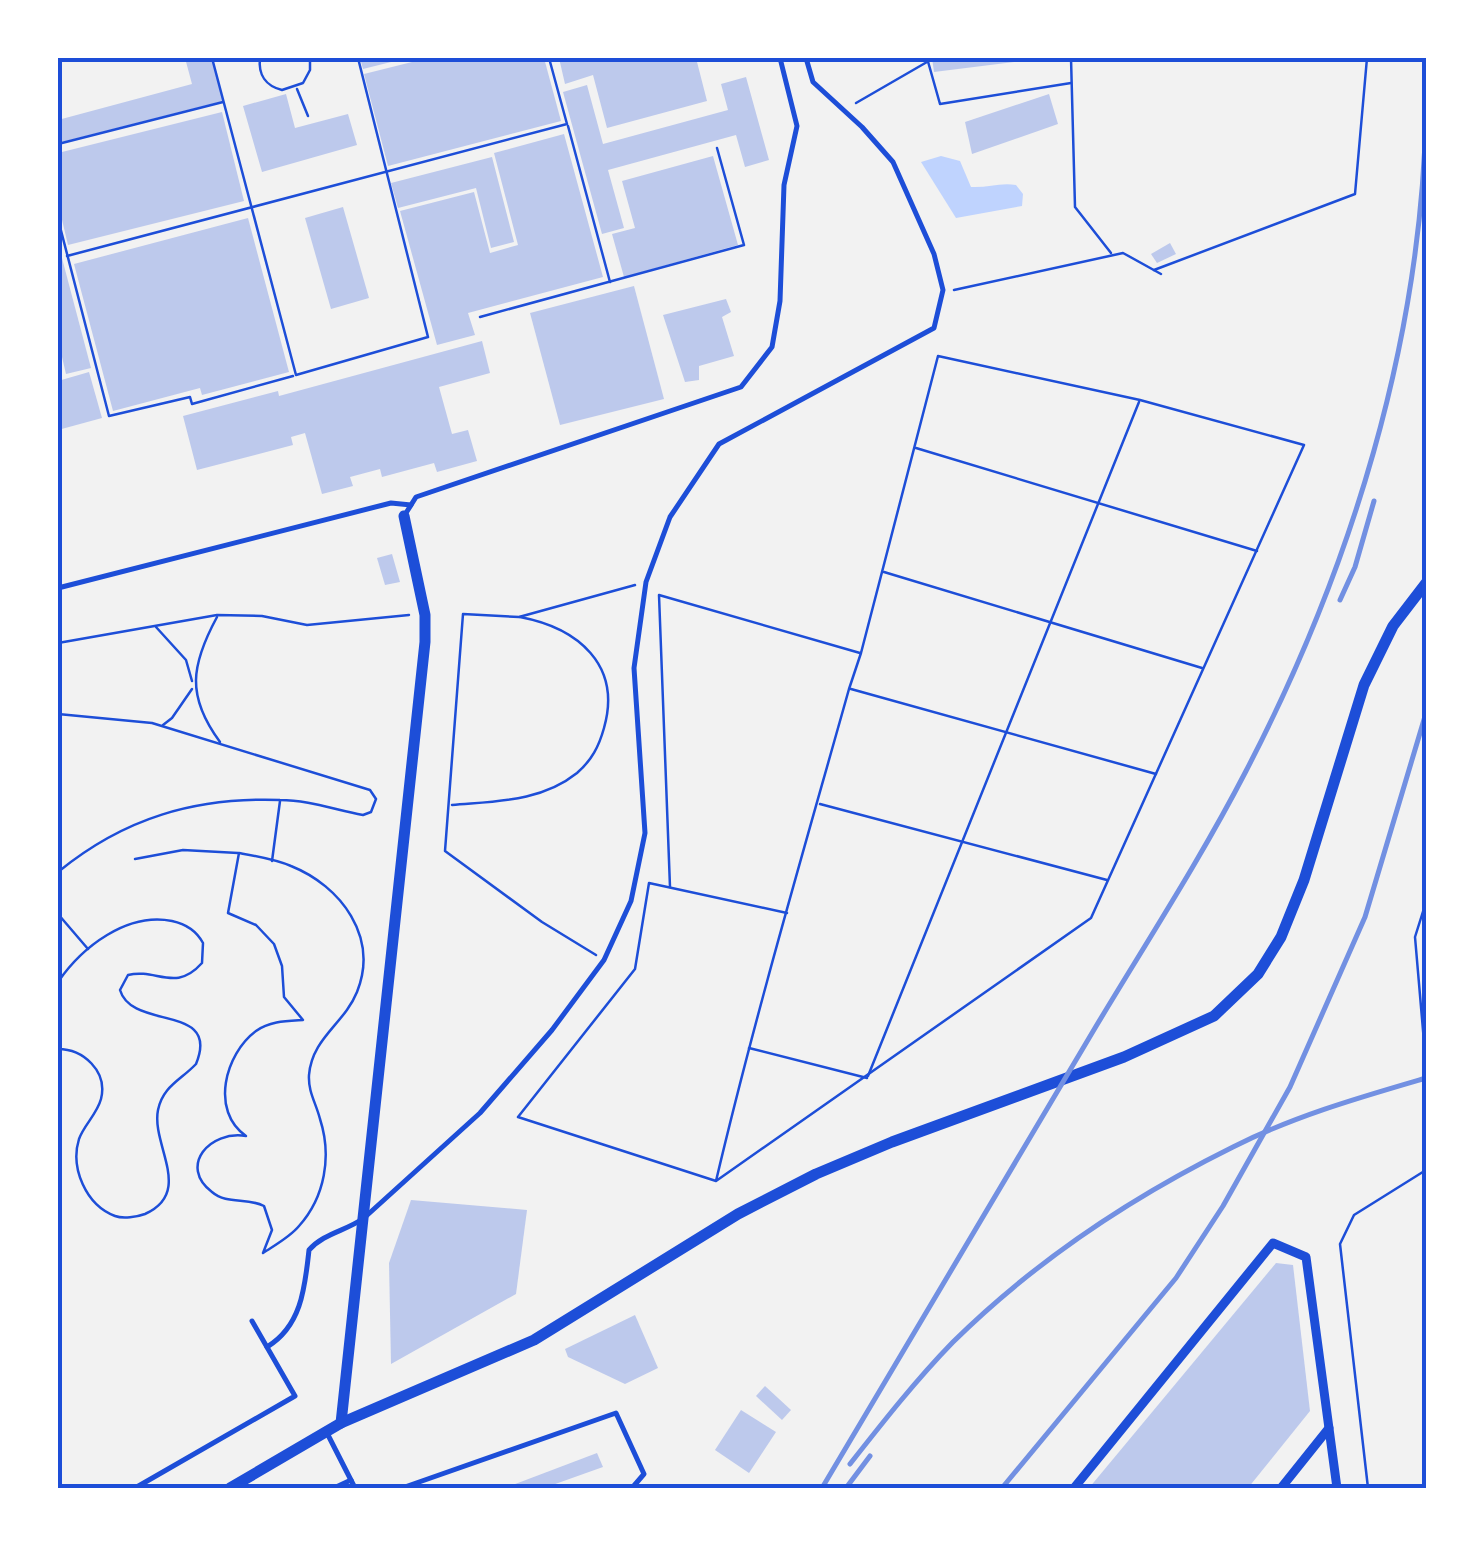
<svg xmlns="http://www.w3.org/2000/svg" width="1484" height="1546" font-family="'Archivo Narrow',sans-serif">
<rect width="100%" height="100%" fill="#f2f2f2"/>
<path fill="#bfd3fe" d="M941,156L960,161L971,187C987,188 1001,182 1016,185L1023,194L1022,206L956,218L921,162Z"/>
<g fill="#bdc9ec">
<path d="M185,58H212L223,101L58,143V120L192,84Z"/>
<path d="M360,58H403V59L363,69Z"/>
<path d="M428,58H544L561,121L388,166L364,74Z"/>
<path d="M559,58H696L707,101L607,128L593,75L565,84Z"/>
<path d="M932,58H1029V60L934,72Z"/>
<path d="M746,77L769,160L745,167L736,135L608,170L624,228L602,234L563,92L587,85L603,144L728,110L721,84Z"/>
<path d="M286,94L295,128L348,114L357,145L262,172L243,106Z"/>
<path d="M1049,94L1058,124L972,154L965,122Z"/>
<path d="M222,112L244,201L68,245L58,203V153Z"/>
<path d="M564,134L603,277L468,313L475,335L437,345L400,211L474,192L490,253L518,245L494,153Z"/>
<path d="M713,156L738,245L624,277L612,234L635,228L622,181Z"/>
<path d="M492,157L514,242L491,248L476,188L398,208L391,183Z"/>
<path d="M343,207L369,298L331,309L305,218Z"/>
<path d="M248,218L289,372L202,395L200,388L113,411L74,264Z"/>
<path d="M58,243L91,368L66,374L58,340Z"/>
<path d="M1170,243L1176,254L1157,263L1151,254Z"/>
<path d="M634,286L664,399L560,425L530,313Z"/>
<path d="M726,299L731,312L722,317L734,356L699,366V380L685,382L663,315Z"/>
<path d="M482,341L490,373L439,387L452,434L468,430L477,461L437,472L434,463L382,477L380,469L350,477L353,486L322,494L305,433L291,437L293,445L197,470L183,416L278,391L279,396Z"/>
<path d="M89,372L102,418L58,430V381Z"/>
<path d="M392,554L400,582L385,585L377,558Z"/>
<path d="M411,1200L527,1210L516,1294L391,1364L389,1263Z"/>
<path d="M1276,1263L1293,1265L1310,1411L1248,1488H1089Z"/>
<path d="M635,1315L658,1368L625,1384L568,1357L565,1349Z"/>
<path d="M765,1386L791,1410L782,1420L756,1396Z"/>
<path d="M741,1410L776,1432L749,1473L715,1450Z"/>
<path d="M597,1453L603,1467L544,1488H505Z"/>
</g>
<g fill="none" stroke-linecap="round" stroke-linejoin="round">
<g stroke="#1d4ed8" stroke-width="2.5">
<path d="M212,58L296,375L428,337L358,58"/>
<path d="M260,58C258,75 266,86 282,90L303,83L310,70V58"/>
<path d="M927,58L940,104L1071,83"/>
<path d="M1071,58L1075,207L1111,253"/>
<path d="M297,89L308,116"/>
<path d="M856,103L927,62"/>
<path d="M568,126L610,282"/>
<path d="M58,144L223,102"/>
<path d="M58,219L109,416L190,397L192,404L293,376"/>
<path d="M67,256L567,124L549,58"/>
<path d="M1154,270L1355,194L1367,58"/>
<path d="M954,290L1123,253L1161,274"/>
<path d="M480,317L744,245L717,148"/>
<path d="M916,448L1257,551"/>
<path d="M884,572L1202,668"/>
<path d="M217,617C191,665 186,696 220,742"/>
<path d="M156,627L186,660L192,681"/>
<path d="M58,643L217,615L262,616L307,625L409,615"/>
<path d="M851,689L1156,774"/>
<path d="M58,714L152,723L370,790L376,799L371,812L363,815C335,810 309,800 280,800C195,797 124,818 58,872"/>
<path d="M163,725L172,718L192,689"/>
<path d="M820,804L1107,880"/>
<path d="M452,805C495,801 541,802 577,773C592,760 599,746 604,728C622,665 578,628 520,617"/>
<path d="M239,853C256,856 275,859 291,866C341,886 379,937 357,992C344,1024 312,1038 309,1075C308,1092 316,1103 320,1119C332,1156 325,1197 299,1226C290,1237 275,1245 263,1253L272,1230L264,1206C247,1197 227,1205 212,1192C178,1166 210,1130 246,1136C210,1111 225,1054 256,1031C270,1021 287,1021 303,1020L284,997L282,966L274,944L256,925L228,913Z"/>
<path d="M135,859L183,850L238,853"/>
<path d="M272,861L280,801"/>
<path d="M670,887L659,595L860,653"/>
<path d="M1426,902L1415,937L1426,1065"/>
<path d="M58,914L88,949"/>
<path d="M596,955L542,922L445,851L463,614L519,617L635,585"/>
<path d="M58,982C82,947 127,912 172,921C186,924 196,930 203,943L202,963C175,993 157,968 128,975L120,990C132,1031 221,1003 196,1064C181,1080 163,1086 158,1110C151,1145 194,1192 145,1214C137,1217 123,1219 115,1216C86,1205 70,1168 79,1139C84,1125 97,1114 101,1099C108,1071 83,1049 58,1049"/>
<path d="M749,1048L867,1078"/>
<path d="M868,1076L1139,402"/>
<path d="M716,1181L1091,918L1304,445L1140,400L938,356L861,653L849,689C803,853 755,1016 716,1181L518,1117L635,969L649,883L787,913"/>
<path d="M1368,1488L1340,1244L1354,1215L1426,1170"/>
</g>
<g stroke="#1d4ed8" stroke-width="5">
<path d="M406,513L416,497L741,387L772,347L780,301L784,185L797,126L780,58"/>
<path d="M58,588L391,503L411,505"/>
<path d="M267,1347C302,1326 305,1286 309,1250C324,1233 346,1231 364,1218L480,1113L552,1030L604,960L631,901L645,833L634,668L646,582L670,517L719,444L934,328L943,290L934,254L893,162L862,127L813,82L806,58"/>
<path d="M327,1433L355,1488"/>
<path d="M135,1488L295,1396L252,1321"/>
<path d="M334,1488L351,1480"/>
<path d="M402,1488L616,1413L644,1474L632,1488"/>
</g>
<g stroke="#1d4ed8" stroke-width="9">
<path d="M1074,1488L1273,1243L1306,1257L1337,1488"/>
<path d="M1281,1488L1329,1428"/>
</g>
<g stroke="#1d4ed8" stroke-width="11">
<path d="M341,1423L425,642V615L404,516"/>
<path d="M230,1488L341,1423L534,1340L738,1214L816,1174L892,1142L1124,1057L1214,1016L1258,974L1281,937L1304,880L1364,685L1393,626L1426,583"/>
</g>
<g stroke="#7290e2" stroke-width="5">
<path d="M1340,600L1355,567L1374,501"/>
<path d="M850,1464C883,1422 916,1380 953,1342C1034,1262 1132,1197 1233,1147C1294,1116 1361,1097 1426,1078"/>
<path d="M822,1488C913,1335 1003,1181 1095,1028C1146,943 1200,860 1246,771C1351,569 1421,342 1426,114"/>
<path d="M846,1488L870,1456"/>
<path d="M1002,1488L1176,1278L1223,1206L1290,1087L1365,917L1426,713"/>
</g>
</g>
<rect width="1484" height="1546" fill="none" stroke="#ffffff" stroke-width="120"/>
<rect x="60" y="60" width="1364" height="1426" fill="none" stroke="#1d4ed8" stroke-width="4"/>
</svg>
